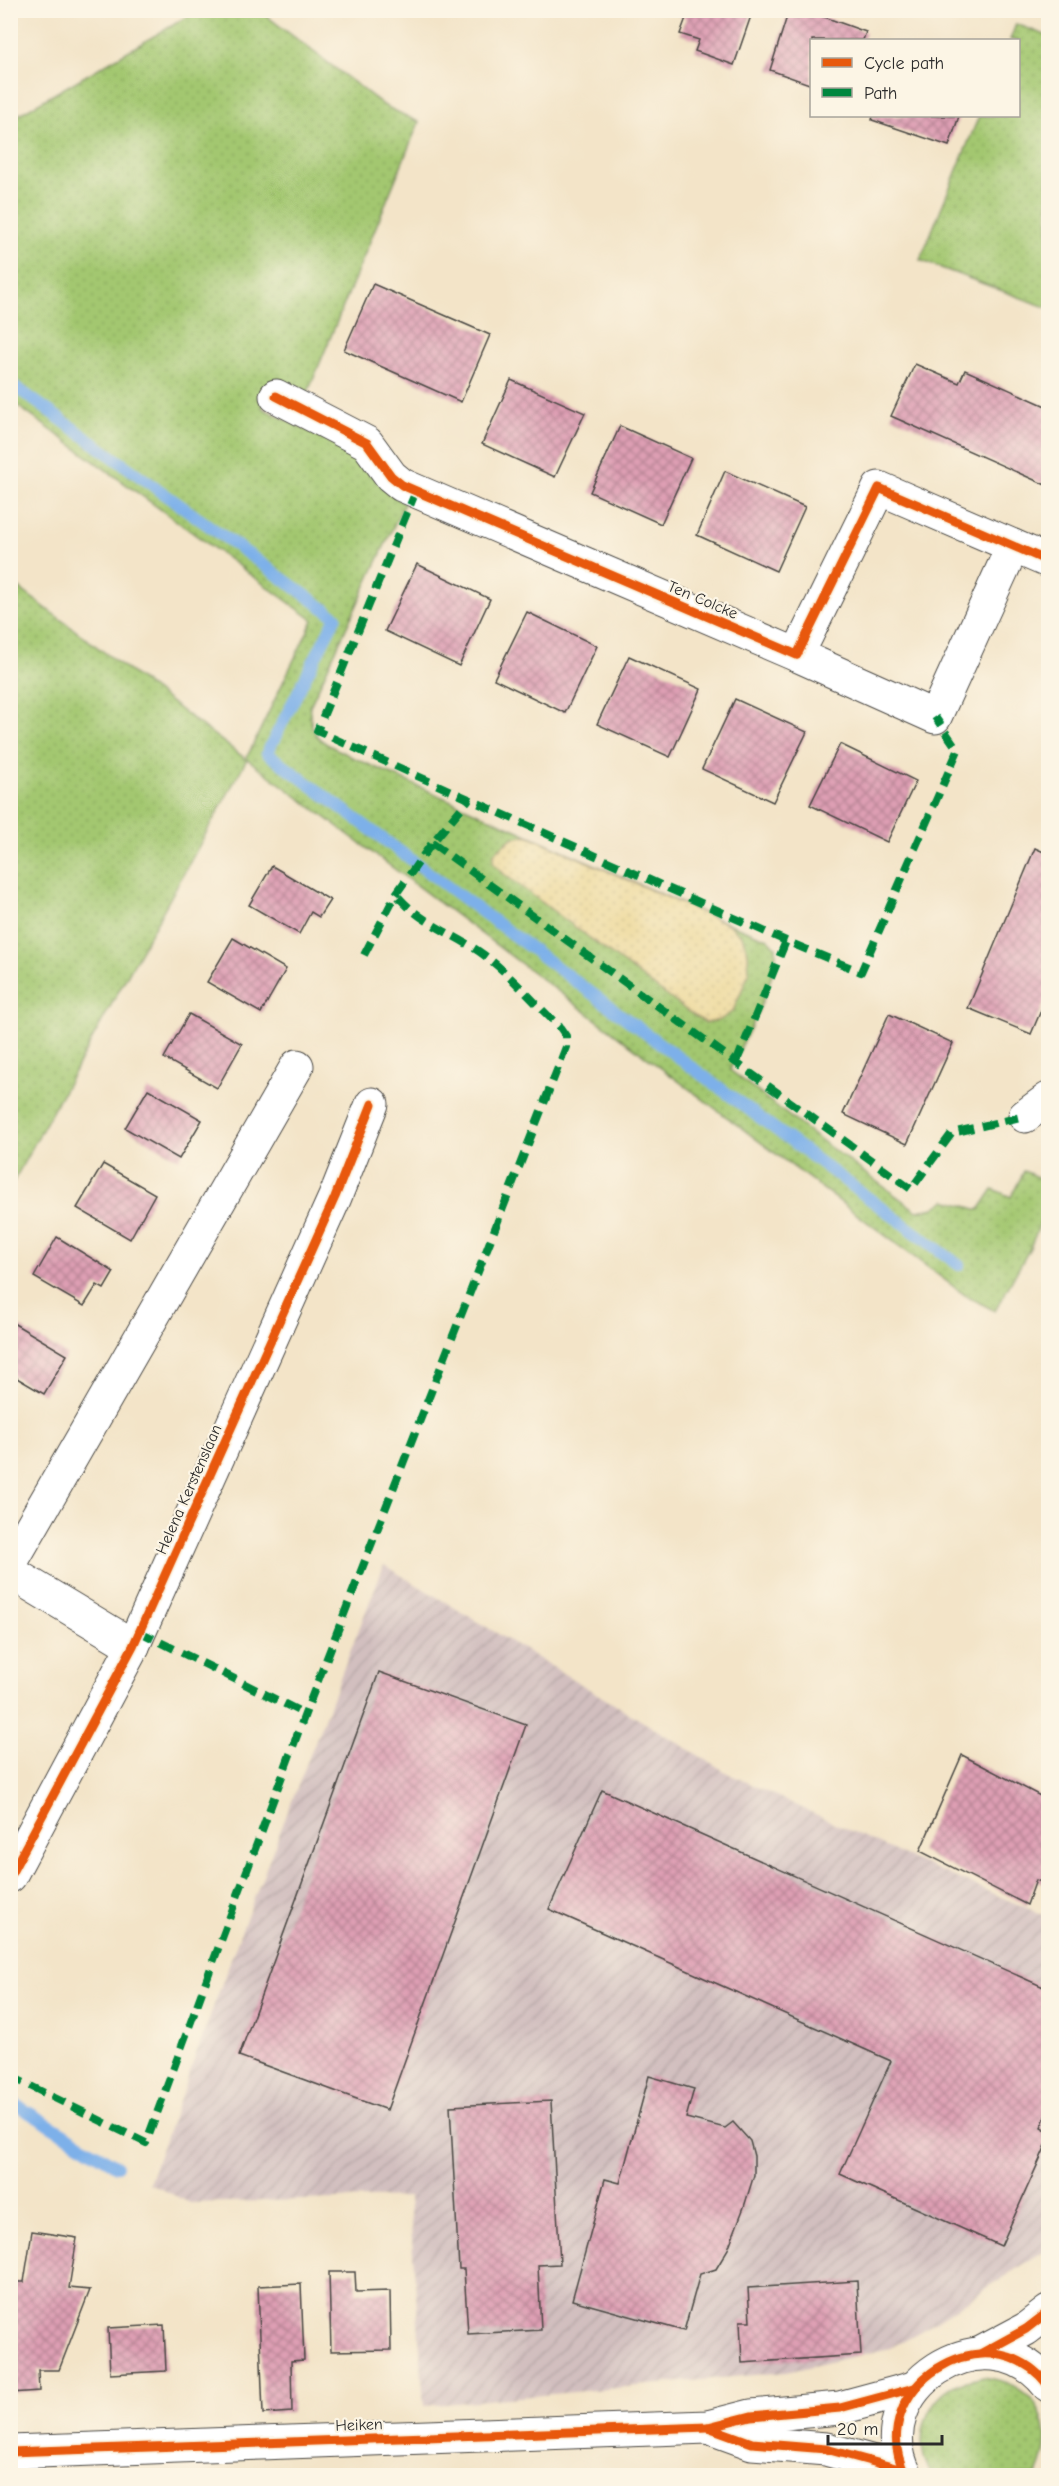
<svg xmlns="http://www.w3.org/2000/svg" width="1059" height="2486" font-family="'Comic Neue',sans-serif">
<defs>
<pattern id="industrial-furrows" width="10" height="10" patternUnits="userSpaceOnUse" patternTransform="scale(1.5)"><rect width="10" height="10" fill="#d2bfbf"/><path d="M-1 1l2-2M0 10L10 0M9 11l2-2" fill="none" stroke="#b4a4a4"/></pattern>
<pattern id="grass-dots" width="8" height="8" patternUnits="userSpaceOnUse" patternTransform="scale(1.5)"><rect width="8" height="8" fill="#a3c770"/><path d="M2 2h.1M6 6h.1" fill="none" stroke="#8cab61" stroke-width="1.8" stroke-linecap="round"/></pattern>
<pattern id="sand-dots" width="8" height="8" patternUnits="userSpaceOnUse" patternTransform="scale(1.5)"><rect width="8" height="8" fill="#eeda9e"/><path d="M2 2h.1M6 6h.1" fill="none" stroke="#cb8" stroke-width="1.8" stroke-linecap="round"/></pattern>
<pattern id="building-cross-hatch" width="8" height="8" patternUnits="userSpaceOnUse" patternTransform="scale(1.5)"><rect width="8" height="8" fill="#de9fb4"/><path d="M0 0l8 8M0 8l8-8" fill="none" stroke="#b48293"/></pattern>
</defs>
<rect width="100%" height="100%" fill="#fcf5e5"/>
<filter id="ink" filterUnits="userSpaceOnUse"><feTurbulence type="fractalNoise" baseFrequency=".0167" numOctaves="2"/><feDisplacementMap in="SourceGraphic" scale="12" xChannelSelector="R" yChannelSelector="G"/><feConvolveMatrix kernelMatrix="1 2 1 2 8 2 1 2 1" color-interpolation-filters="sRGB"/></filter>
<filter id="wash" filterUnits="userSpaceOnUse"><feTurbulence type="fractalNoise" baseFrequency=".008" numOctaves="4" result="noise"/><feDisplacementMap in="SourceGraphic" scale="24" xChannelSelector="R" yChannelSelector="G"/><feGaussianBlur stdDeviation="1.35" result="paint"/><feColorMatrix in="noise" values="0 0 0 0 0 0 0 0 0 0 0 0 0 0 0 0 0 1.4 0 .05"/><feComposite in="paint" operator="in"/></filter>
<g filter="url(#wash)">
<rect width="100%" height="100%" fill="#f3e4c8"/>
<path fill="url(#industrial-furrows)" d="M384,1565L731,1775L903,1855L1048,1917V2248L926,2328L890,2348L786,2372L424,2406L409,2197L190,2203L149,2183L239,1937Z"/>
<g fill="url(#grass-dots)" stroke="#67794e" stroke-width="1.5">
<path d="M197,11H260L385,106L419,122L308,392L276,379L262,408L350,452L390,493L404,504L310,706C309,742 325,742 352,757L717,919L768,939L776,947C778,980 744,1039 730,1070L812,1134L917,1211L934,1208L946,1200L979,1210L993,1189L1011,1197L1024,1171L1048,1182V1204L1030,1248L995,1311L965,1295L247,759L11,1186V582L246,759L313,620L11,401V119Z"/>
<path d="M1016,24L1048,36V308L920,260L979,116H1018V40H1010Z"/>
<path d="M983,2377C1037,2384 1059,2425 1037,2475L933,2476C912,2449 923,2400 955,2385C963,2381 974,2380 983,2377Z"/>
</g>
<path fill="url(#sand-dots)" stroke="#8c8264" stroke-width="1.5" d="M527,835L728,924L742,936L748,953L749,973L733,1011L720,1020L706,1023L690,1013L504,874L493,862L494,853L512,838Z"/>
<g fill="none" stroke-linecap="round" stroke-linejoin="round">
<g stroke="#7db0e9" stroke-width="12">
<path d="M10,383L336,617L267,753L959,1265"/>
<path d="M10,2101L117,2166"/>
</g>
</g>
<g id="blocks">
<g fill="url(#building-cross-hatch)">
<path d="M665,10H753L734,65L695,51L699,40L680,34L686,18Z"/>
<path d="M789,10H805L866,32L863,40H812V85L770,70Z"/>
<path d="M873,116H959L949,146L872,120Z"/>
<path d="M373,284L490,335L461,402L344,350Z"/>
<path d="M915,364L959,383L965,370L1048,407V486L891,416Z"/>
<path d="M511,380L585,413L555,477L482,444Z"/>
<path d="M620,426L691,458L661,524L590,492Z"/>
<path d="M725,471L805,507L776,571L697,535Z"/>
<path d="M417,564L490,599L459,666L385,631Z"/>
<path d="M527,612L597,646L565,713L494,679Z"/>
<path d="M629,656L701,689L670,757L597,724Z"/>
<path d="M735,699L807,732L773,802L702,769Z"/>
<path d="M840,744L916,781L887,842L810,805Z"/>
<path d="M1035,848L1048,854V994L1031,1034L968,1008Z"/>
<path d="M272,866L330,900L319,917L311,912L299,934L249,905Z"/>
<path d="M233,938L286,969L261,1013L207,982Z"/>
<path d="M189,1014L242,1044L217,1088L164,1058Z"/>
<path d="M889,1014L953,1043L907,1144L843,1114Z"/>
<path d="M148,1089L202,1120L179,1159L125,1128Z"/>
<path d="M103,1164L155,1194L130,1239L77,1208Z"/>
<path d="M57,1237L114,1272L104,1289L97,1285L84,1306L34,1277Z"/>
<path d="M13,1323L67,1355L44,1394L10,1374V1327Z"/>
<path d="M379,1672L526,1725L387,2110L239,2056Z"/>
<path d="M962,1755L1048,1800V1885L1036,1880L1027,1905L920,1851Z"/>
<path d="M602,1790L1048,1989V2110L1041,2127L1048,2131V2141L1001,2246L840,2174L891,2061L549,1909Z"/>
<path d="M649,2076L694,2089L686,2118L725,2128L733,2122L750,2141L754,2156V2175L744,2207L728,2249L716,2269L700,2274L684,2331L572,2300L605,2179L620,2183Z"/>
<path d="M551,2101L560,2264L538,2265L541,2330L468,2334L464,2269H459L450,2106Z"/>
<path d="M32,2231L77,2238L69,2288L90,2290L59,2370H38L39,2391L10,2393V2282H24Z"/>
<path d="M329,2272H355L356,2292L390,2291L391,2350L331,2351Z"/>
<path d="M857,2281L861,2355L742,2363L740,2321H750L748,2288Z"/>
<path d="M301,2284L304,2360L291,2361L292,2412L263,2414L258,2286Z"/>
<path d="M164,2325L166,2371L110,2374L108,2328Z"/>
</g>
</g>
</g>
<g filter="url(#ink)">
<use href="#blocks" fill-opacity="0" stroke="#494743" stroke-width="1.5"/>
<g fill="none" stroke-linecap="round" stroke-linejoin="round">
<g stroke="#494743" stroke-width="35">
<g id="minor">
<path d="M276,396L367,443L391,476L402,485L797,655L879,488L1048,561"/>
<path d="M797,655L935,717L1013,546"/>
<path d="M1025,1116L1048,1099"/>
<path d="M10,1564L297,1066"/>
<path d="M10,1572L133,1646"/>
<path d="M10,1876L133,1646L335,1197L372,1104"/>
</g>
</g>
<g stroke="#494743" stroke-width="35">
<g id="major">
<path d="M981,2353L1026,2329L1048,2312"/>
<path d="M708,2427L752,2443L826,2449L903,2470"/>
<path d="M10,2452L708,2427L751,2416L840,2408L914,2388"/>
<path d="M906,2476C861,2389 987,2307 1048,2385"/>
</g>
</g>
<use href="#minor" stroke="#fff" stroke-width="33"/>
<use href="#major" stroke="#fff" stroke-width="33"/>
<g stroke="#00873e" stroke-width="8" stroke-dasharray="15 8" stroke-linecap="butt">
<path d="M416,491L317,731L786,941L861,972L958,750L935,717"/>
<path d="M432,843L911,1189L952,1133L1025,1116"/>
<path d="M364,955L396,894L432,843L469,799"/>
<path d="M736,1063L786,941"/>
<path d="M140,1632L305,1714"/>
<path d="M10,2076L146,2143L305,1714L566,1047V1036L559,1026C534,1003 511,975 484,955C452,932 422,925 396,894"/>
</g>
<g stroke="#fcf5e5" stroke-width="13">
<g id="cycleway">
<path d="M276,396L367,443L391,476L402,485L797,655L879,488L1048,561"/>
<path d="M10,1876L133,1646L335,1197L372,1104"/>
<path d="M982,2353L1026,2329L1048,2312"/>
<path d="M708,2427L752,2443L826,2449L903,2470"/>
<path d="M10,2452L708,2427L751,2416L840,2408L914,2388"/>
<path d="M906,2476C861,2389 987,2307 1048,2385"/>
</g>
</g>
<use href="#cycleway" stroke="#e8590c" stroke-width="9"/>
</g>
</g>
<g text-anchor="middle" stroke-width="4.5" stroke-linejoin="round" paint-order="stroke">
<g font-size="16" fill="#2b2b2b" stroke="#fcf5e5">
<text transform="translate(703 599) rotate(23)" y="6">Ten Colcke</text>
<text transform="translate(188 1489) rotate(-66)" y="6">Helena Kerstenslaan</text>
<text transform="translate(359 2424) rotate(-2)" y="6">Heiken</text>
</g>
</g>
<rect width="1059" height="2486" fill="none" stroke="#fcf5e5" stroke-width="36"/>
<rect x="810" y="39" width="210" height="78" fill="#fcf5e5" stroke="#a8a49b" stroke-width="1.5"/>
<rect x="822" y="58" width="30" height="9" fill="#e8590c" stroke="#a8a49b" stroke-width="1.5"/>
<text x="864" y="69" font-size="18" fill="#2b2b2b">Cycle path</text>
<rect x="822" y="88" width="30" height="9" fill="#00873e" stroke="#a8a49b" stroke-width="1.5"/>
<text x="864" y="99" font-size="18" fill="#2b2b2b">Path</text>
<path d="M828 2435v9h114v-9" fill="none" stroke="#2b2b2b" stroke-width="3"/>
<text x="837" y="2435" font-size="18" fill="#2b2b2b" stroke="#fcf5e5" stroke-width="4.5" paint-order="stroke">20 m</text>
</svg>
